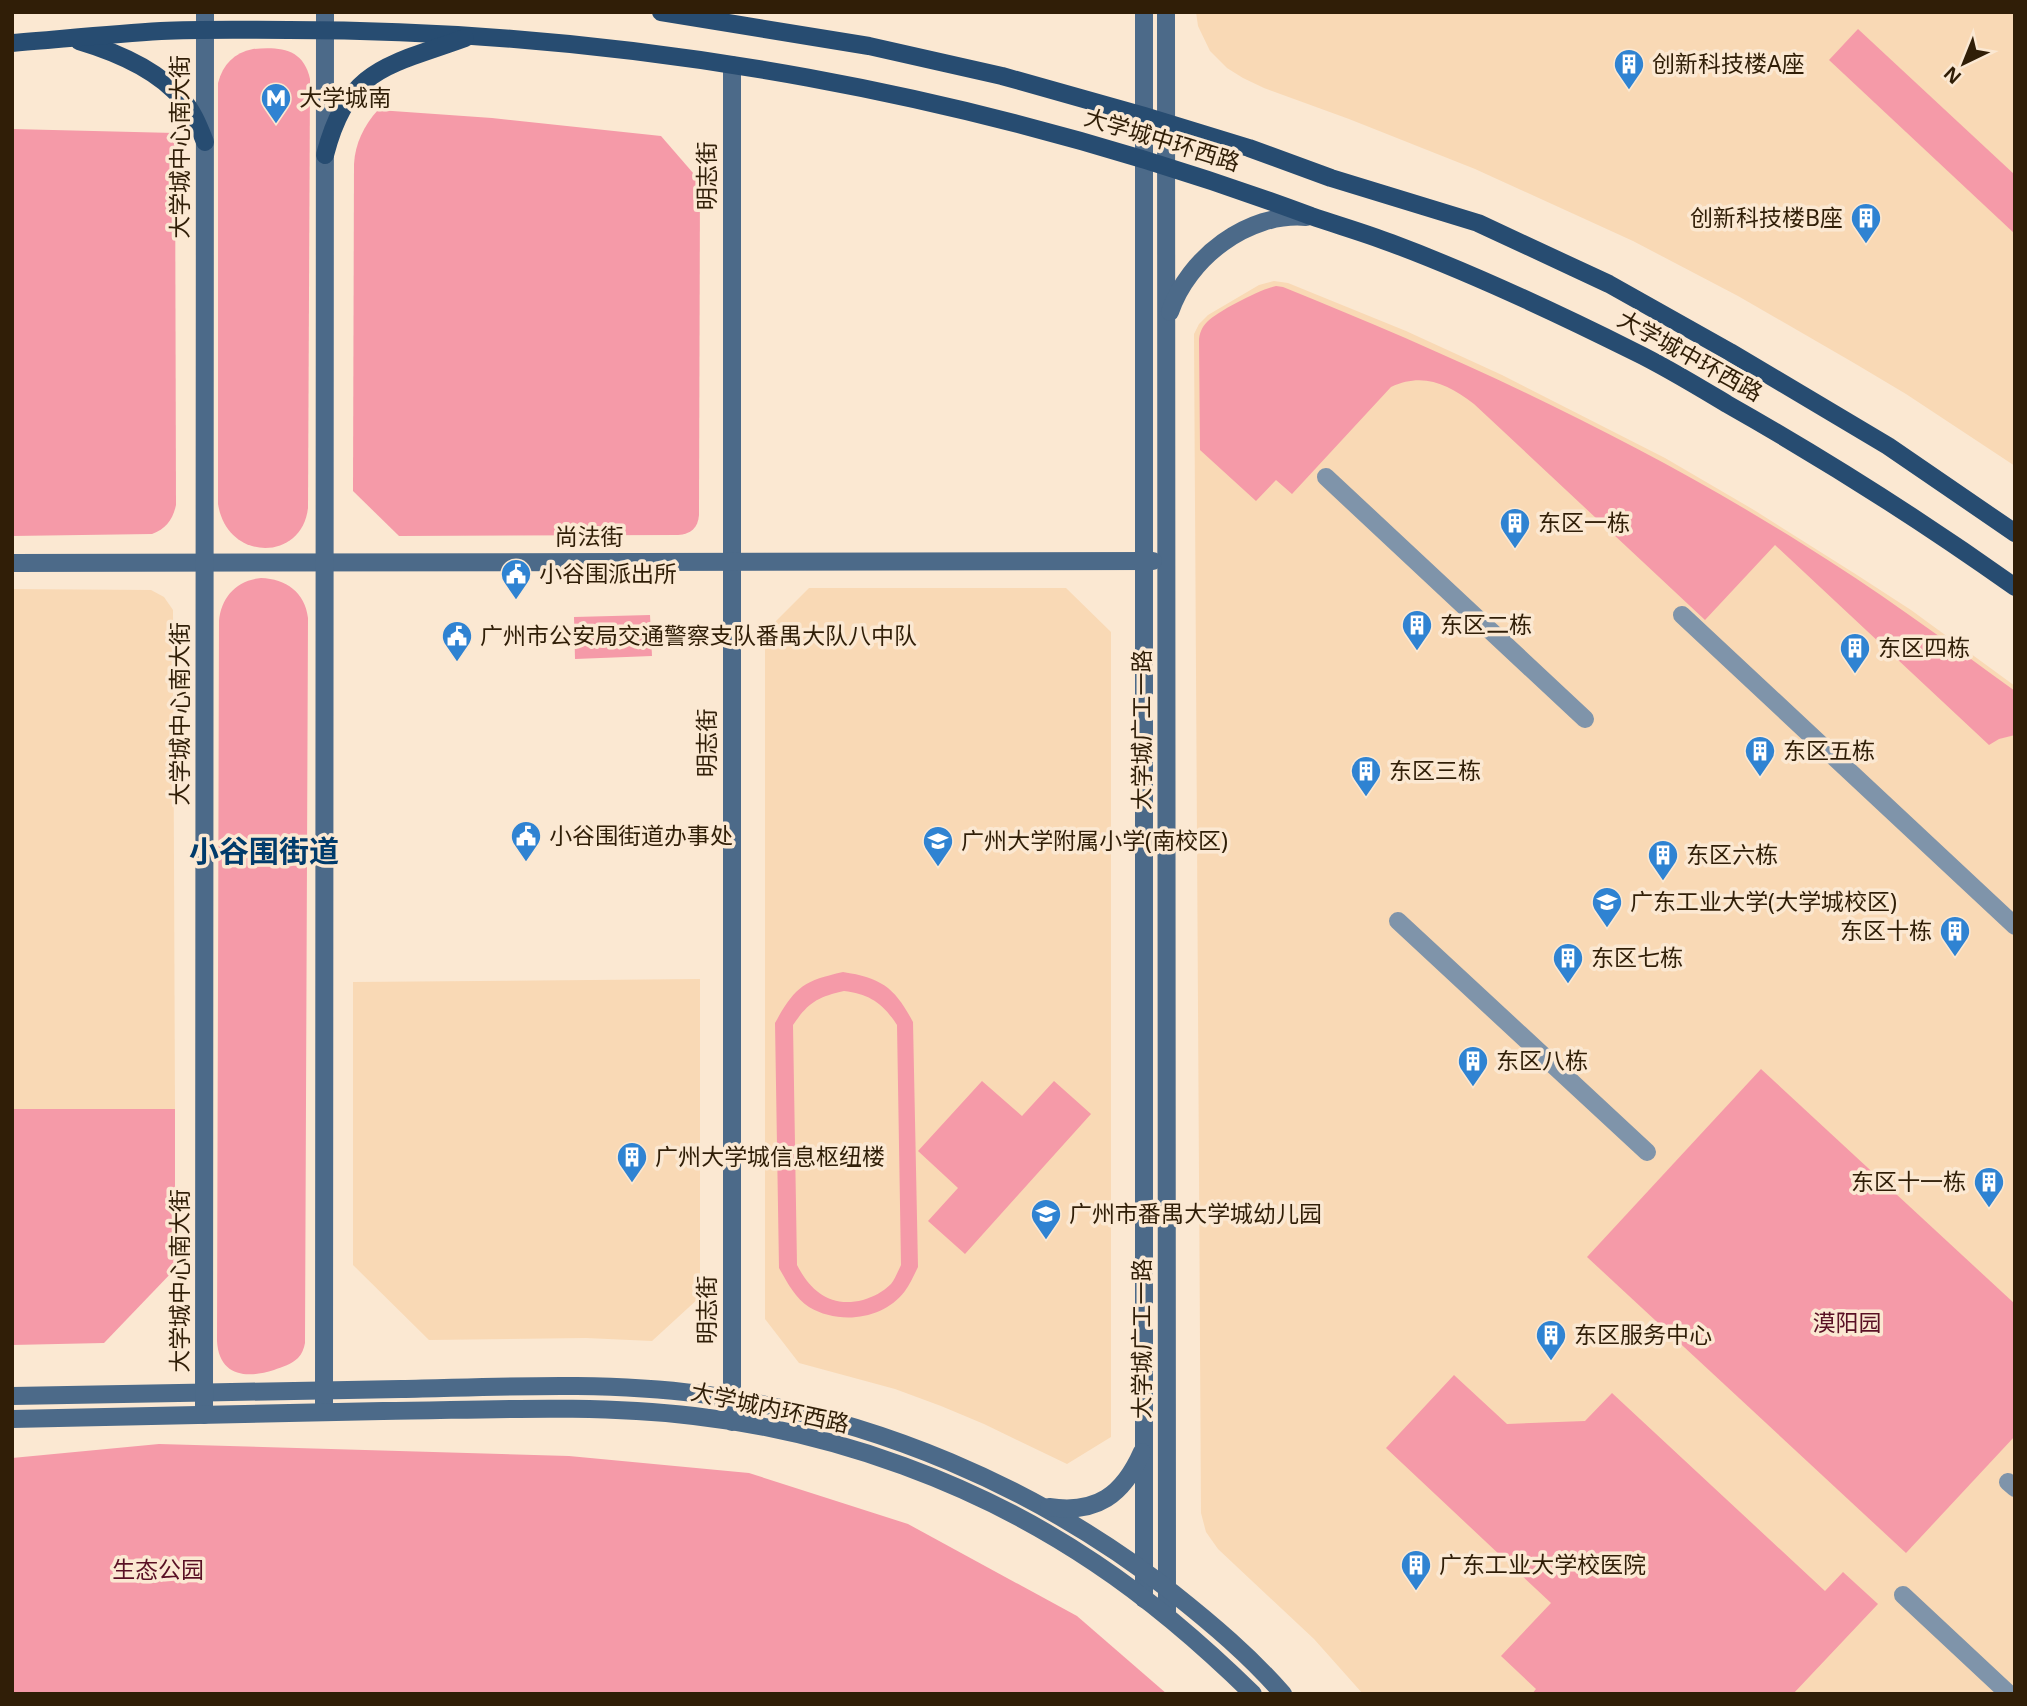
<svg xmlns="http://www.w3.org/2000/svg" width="2027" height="1706" font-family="'Noto Sans','Noto Sans SC',sans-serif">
<rect width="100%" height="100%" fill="#fbe8d2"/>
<g fill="#f9d9b5">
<path d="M1196,12H2015V466L1906,394L1854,363L1738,296L1633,241L1475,169L1349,119L1264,88L1243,78L1227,68L1210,51L1198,26Z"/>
<path d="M1274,281L1288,283L1406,331L1502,375L1665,458L1754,510L1857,575L1911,610L2015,686V1694H1363L1314,1639L1218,1549L1206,1532L1201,1513L1194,334L1199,324L1208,315L1259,285Z"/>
<path d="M809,588H1066L1111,632V1437L1067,1464L984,1424L941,1406L895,1389L799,1363L765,1319V632Z"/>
<path d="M12,589L151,590L164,597L173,610L175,1109H12Z"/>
<path d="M700,979V1297L652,1341L586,1338L429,1340L353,1265V982Z"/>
</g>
<g fill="#f59aa8" fill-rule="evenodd">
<path d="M1858,29L2015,175V234L1829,60Z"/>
<path d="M253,49C280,47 303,48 310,79L308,508C302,562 227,562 218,504V83C223,64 234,53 253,49Z"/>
<path d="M378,110L492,118L661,136L700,181L699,515C698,528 691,534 678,535L399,536L353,491L354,164C355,144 364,125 378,110Z"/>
<path d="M12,129L175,133L176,505C173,519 166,529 152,534L12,536Z"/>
<path d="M1276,286L1283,287C1462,359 1637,440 1801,543C1875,589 1945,640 2015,691V735L1999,739L1989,745L1775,545L1705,620L1474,404C1448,384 1423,372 1391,387L1292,494L1276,480L1256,501L1200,450L1199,341C1199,334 1202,327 1207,322C1218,311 1261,289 1276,286Z"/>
<path d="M261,578C286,579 305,592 308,618L305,1343C304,1348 302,1354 298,1358C292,1364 282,1367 274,1370C246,1379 219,1376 217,1341L219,621C221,598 236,580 261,578Z"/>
<path d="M650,615L652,656L575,659L574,617Z"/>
<path d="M843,972C882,978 895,988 913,1022L918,1267C914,1275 910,1284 905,1291C883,1320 839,1325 809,1307C795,1298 787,1282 779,1268L775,1023C795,987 803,981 843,972ZM844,991C869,994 883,1003 897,1025L901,1265C898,1271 895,1279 891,1284C883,1292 873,1297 863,1300C831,1308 811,1292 797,1265L793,1025C808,1003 817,997 844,991Z"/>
<path d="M1761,1069L2015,1304V1436L1906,1553L1587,1257Z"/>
<path d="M982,1081L1022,1116L1054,1081L1091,1114L965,1254L928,1221L958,1188L918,1151Z"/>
<path d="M12,1109H175V1269L104,1343L12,1345Z"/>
<path d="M1454,1375L1507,1424L1585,1421L1612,1393L1825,1591L1843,1572L1878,1604L1793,1694H1532L1536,1689L1501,1656L1551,1603L1386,1448Z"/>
<path d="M159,1444L569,1456L749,1473L908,1524L1077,1616L1167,1694H12V1458Z"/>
</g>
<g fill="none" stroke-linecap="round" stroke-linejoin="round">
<g stroke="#7f94aa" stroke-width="18">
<path d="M1326,477L1585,719"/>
<path d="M1682,615L2015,926"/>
<path d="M1398,921L1647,1152"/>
<path d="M2008,1482L2015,1488"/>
<path d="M1903,1595L2009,1694"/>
</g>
<g stroke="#4c6a89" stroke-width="18">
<path d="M1144,12V1599"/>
<path d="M1166,12L1167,1616"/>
<path d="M732,65V1422"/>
<path d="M1170,312C1188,258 1248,212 1306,217"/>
<path d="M12,563L1153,561"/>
<path d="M12,1396C142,1394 271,1391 401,1389C500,1387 602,1381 701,1394C873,1417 1036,1486 1173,1593C1212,1624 1250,1656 1283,1694"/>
<path d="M324,1412L325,12"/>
<path d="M204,1415L205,12"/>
<path d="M12,1419C136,1416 260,1414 383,1411C487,1410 591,1404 694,1416C835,1432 978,1484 1095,1563C1152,1601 1204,1646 1253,1694"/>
<path d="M1049,1507C1097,1514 1123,1495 1142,1452"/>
</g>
<g stroke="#274c71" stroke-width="18">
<path d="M661,12L869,46L1002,76L1144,116L1249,148L1331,178L1478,223L1609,284L1730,352L1888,446L2015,533"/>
<path d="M79,41C116,52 157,69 182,99C193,111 199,127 205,142"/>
<path d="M12,43C62,39 111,34 161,31C203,29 246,30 289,30C636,30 985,95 1311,216C1337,225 1365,233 1391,243C1474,274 1555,312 1635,352C1666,367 1697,386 1727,404C1826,460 1922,521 2015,587"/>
<path d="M325,155C348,67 388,66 465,38"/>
</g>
</g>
<defs>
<g id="building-pin" transform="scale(1.575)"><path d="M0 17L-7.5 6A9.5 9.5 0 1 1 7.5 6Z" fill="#2f83d2" stroke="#fbe8d2"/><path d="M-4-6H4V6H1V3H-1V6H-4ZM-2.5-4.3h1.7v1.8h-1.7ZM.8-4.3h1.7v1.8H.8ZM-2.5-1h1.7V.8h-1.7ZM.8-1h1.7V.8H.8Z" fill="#fff"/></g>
<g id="metro-pin" transform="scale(1.575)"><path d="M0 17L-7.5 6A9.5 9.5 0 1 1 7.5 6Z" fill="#2f83d2" stroke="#fbe8d2"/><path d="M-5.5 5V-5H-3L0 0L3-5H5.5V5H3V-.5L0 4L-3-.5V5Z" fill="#fff"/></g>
<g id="civic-pin" transform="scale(1.575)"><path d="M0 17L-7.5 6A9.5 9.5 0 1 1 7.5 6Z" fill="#2f83d2" stroke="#fbe8d2"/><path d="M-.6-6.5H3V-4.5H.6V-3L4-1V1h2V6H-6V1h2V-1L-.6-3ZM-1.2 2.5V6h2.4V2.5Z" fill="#fff"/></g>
<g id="school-pin" transform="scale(1.575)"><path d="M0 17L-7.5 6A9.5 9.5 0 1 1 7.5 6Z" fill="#2f83d2" stroke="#fbe8d2"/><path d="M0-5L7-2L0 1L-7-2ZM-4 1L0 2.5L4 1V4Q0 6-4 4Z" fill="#fff"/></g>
<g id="university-pin" transform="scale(1.575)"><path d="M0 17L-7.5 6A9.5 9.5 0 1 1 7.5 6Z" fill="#2f83d2" stroke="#fbe8d2"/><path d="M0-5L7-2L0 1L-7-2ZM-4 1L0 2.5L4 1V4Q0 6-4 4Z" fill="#fff"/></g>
</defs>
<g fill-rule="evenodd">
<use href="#building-pin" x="1629" y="64"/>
<use href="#metro-pin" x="276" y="98"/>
<use href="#building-pin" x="1866" y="218"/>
<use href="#building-pin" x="1515" y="523"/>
<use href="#civic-pin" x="516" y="574"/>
<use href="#building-pin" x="1417" y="625"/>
<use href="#civic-pin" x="457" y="636"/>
<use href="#building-pin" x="1855" y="648"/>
<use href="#building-pin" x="1760" y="751"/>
<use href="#building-pin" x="1366" y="771"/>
<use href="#civic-pin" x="526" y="836"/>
<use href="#school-pin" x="938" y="841"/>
<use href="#building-pin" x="1663" y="855"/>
<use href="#university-pin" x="1607" y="902"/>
<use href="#building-pin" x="1955" y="931"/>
<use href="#building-pin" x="1568" y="958"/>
<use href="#building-pin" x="1473" y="1061"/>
<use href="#building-pin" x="632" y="1157"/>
<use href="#building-pin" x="1989" y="1182"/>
<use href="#school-pin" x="1046" y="1214"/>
<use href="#building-pin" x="1551" y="1335"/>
<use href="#building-pin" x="1416" y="1565"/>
</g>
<g text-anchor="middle" stroke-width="7" stroke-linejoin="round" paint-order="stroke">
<g font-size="23" fill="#301e07" stroke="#fbe8d2" text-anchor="start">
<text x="1652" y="72">创新科技楼A座</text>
<text x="299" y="106">大学城南</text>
<text x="1843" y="226" text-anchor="end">创新科技楼B座</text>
<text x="1538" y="531">东区一栋</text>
<text x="539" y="582">小谷围派出所</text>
<text x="1440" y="633">东区二栋</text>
<text x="480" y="644">广州市公安局交通警察支队番禺大队八中队</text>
<text x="1878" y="656">东区四栋</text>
<text x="1783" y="759">东区五栋</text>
<text x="1389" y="779">东区三栋</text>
<text x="549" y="844">小谷围街道办事处</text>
<text x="961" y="849">广州大学附属小学(南校区)</text>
<text x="1686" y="863">东区六栋</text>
<text x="1630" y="910">广东工业大学(大学城校区)</text>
<text x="1932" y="939" text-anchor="end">东区十栋</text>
<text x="1591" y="966">东区七栋</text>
<text x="1496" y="1069">东区八栋</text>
<text x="655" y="1165">广州大学城信息枢纽楼</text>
<text x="1966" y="1190" text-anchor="end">东区十一栋</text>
<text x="1069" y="1222">广州市番禺大学城幼儿园</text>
<text x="1574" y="1343">东区服务中心</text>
<text x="1439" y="1573">广东工业大学校医院</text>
</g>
<g font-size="23" fill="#301e07" stroke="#fbe8d2">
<text transform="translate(1162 140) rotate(17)" y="8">大学城中环西路</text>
<text transform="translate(180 147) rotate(-90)" y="8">大学城中心南大街</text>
<text transform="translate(707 176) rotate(-90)" y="8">明志街</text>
<text transform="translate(1690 356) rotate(29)" y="8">大学城中环西路</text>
<text x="589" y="545">尚法街</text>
<text transform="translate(180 714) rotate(-90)" y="8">大学城中心南大街</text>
<text transform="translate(1142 730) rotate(-90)" y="8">大学城广工一路</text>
<text transform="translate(707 743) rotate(-90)" y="8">明志街</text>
<text transform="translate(180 1281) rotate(-90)" y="8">大学城中心南大街</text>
<text transform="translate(707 1310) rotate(-90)" y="8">明志街</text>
<text transform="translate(1142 1339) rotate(-90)" y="8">大学城广工一路</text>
<text transform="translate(770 1408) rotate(12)" y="8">大学城内环西路</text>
</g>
<g font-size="23" fill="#591024" stroke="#fbe8d2">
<text x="1847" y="1331">漠阳园</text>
<text x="158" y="1578">生态公园</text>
</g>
<g font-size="30" font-weight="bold" fill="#003b6b" stroke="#fbe8d2">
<text x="264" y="862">小谷围街道</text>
</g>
</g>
<rect width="2027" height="1706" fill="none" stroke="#301e07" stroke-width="28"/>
<g transform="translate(1964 63) rotate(223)" stroke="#fbe8d2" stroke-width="5" paint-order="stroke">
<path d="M0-5L12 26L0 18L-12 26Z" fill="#301e07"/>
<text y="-10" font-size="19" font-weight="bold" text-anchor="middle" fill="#301e07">N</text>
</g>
</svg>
